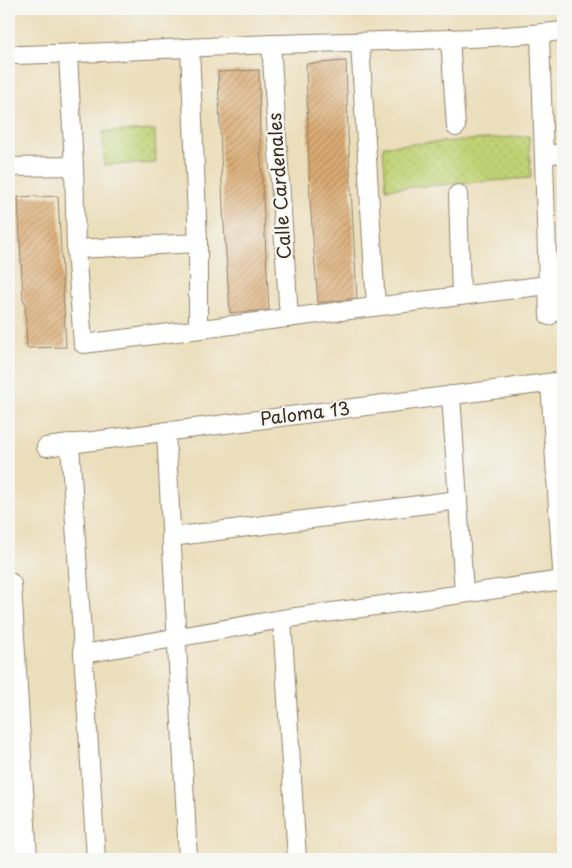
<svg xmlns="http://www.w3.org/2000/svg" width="572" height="868" font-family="'Playpen Sans',sans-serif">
<defs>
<pattern id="park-dots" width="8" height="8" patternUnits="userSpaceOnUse" patternTransform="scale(1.25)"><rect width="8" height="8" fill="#bfd173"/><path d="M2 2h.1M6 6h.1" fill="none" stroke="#a5b463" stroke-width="1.8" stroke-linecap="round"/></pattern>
<pattern id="building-hatch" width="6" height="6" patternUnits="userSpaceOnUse" patternTransform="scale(1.25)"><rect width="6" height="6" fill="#daab73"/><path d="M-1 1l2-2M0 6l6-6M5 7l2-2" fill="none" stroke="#b28b5e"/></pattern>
</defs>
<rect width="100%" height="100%" fill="#f6f6f2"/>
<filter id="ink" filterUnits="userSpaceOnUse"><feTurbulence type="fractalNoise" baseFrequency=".02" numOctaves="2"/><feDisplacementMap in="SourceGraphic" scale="10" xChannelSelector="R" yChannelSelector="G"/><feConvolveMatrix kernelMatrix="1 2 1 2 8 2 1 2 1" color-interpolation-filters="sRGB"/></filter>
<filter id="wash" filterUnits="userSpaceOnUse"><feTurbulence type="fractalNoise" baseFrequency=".0096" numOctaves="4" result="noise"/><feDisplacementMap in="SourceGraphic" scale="20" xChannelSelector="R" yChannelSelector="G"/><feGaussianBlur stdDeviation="1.12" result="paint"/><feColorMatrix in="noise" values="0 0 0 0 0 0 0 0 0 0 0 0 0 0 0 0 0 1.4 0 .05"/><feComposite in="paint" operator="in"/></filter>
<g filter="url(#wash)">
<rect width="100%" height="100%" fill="#ebdebb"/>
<g fill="url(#park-dots)" stroke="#7d7e48">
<path d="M155,130L156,163L104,165L103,132Z"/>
<path d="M529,136L531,178L386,189L383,146Z"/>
</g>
<g id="blocks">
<g fill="url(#building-hatch)">
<path d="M346,61L348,133L357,298L318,303L310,201L306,64Z"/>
<path d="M259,70L260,142L269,310L230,313L223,210L218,72Z"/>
<path d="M36,196V197L58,196L66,347L27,348L25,301H23L18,197Z"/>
</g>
</g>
</g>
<g filter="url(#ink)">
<use href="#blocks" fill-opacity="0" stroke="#93846c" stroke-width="1"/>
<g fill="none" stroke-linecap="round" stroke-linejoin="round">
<g stroke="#93846c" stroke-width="20">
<g id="street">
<path d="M540,34L549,316"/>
<path d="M450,38L456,127"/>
<path d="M360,43L376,306"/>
<path d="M271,44L289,318"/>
<path d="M190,48L198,243V329"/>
<path d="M9,55C97,54 185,47 273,44C369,41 468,41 563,31"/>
<path d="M68,55L74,166L76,249L83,344L547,285"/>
<path d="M544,155L563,153"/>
<path d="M9,167L74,166"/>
<path d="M458,194L461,295"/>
<path d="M76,249L198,243"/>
<path d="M550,383L563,585"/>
<path d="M451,395L464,592"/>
<path d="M166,431L188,859"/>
<path d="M70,443L96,859"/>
<path d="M46,447L563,381"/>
<path d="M171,537L458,500"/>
<path d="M282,619L297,859"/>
<path d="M83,654L282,619L563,580"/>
</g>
</g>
<g stroke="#93846c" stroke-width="26">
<path id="secondary" d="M9,585L25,859"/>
</g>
<use href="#street" stroke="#fff" stroke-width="18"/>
<use href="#secondary" stroke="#fff" stroke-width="24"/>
</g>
</g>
<g text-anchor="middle" stroke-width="4" stroke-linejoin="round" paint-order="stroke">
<g font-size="18" fill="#3b2a1e" stroke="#f6f6f2">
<text transform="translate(280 186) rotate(-94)" y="6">Calle Cardenales</text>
<text transform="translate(305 414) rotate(-7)" y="6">Paloma 13</text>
</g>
</g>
<rect width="572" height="868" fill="none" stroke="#f6f6f2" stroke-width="30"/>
</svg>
